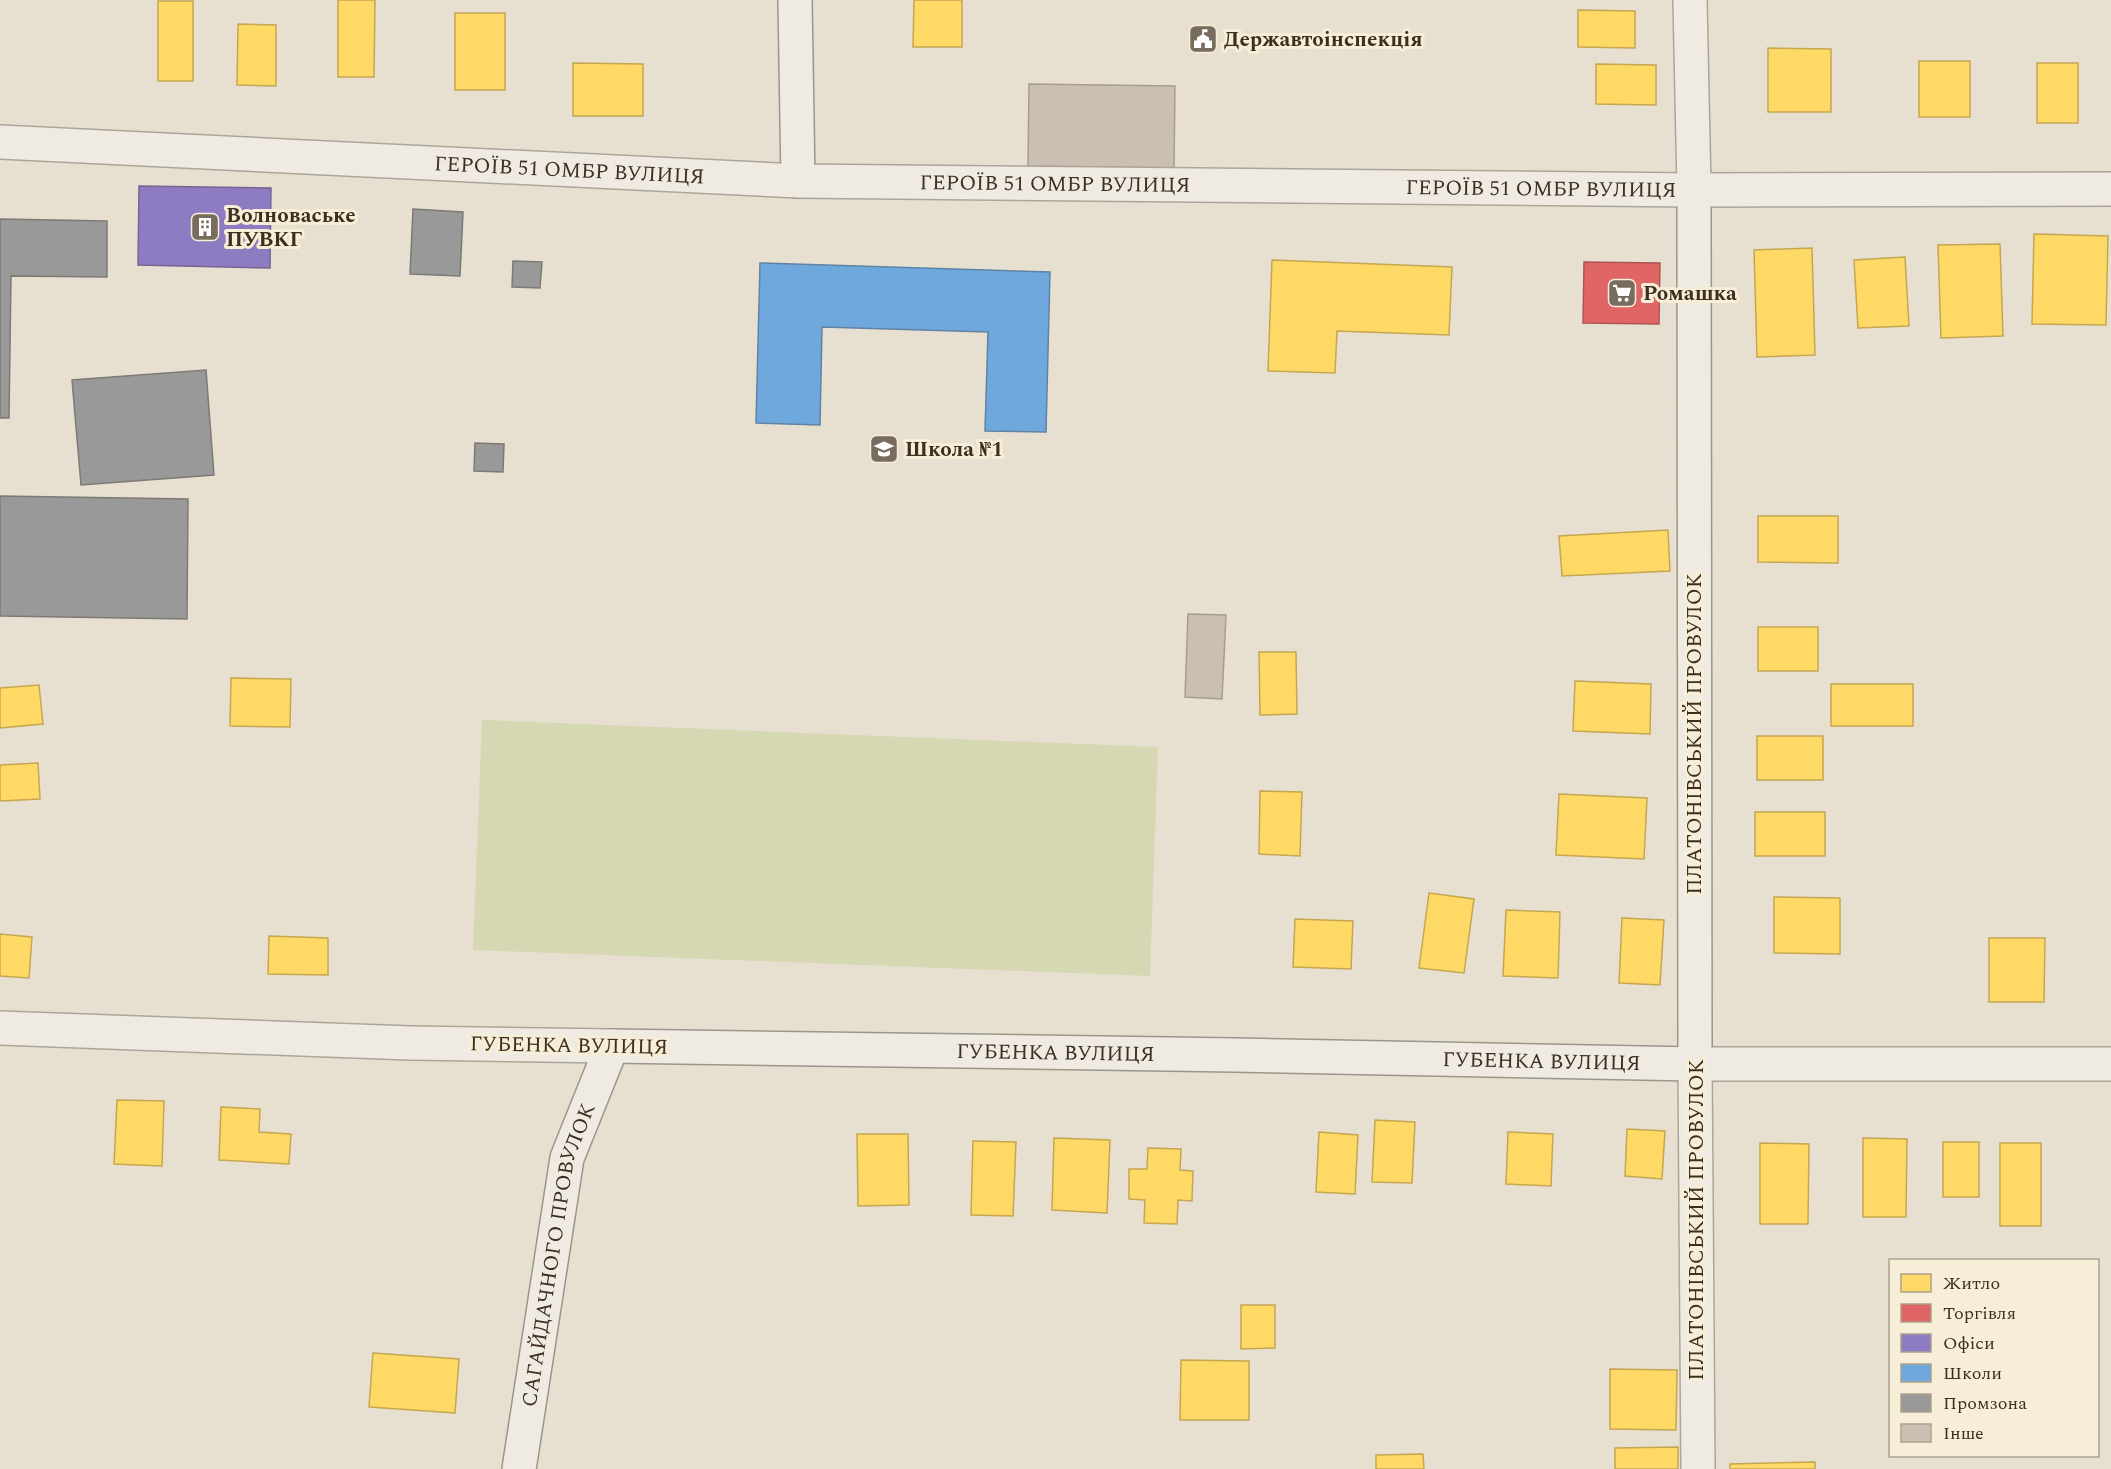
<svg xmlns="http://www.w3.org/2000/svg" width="2111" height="1469" font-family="Spectral,serif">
<rect width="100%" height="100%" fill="#e7e0d1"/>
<path fill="#d6d7b3" d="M482,720L1158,747L1150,976L473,950Z"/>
<g fill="#ffd966" stroke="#c5a651" stroke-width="1.5">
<path d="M338,0H375L374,77H338Z"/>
<path d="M914,0H962V47H913Z"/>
<rect x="158" y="1" width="35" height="80"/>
<path d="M1578,10L1635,11V48L1578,47Z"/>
<rect x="455" y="13" width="50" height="77"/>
<path d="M238,24L276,25V86L237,85Z"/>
<path d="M1768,48L1831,49V112H1768Z"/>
<rect x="1919" y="61" width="51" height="56"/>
<path d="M573,63L643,64V116H573Z"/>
<rect x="2037" y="63" width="41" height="60"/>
<path d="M1596,64L1656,65V105L1596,104Z"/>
<path d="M2034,234L2108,236L2106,325L2032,324Z"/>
<path d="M2000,244L2003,336L1941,338L1938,245Z"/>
<path d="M1812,248L1815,355L1757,357L1754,250Z"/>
<path d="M1905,257L1909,326L1858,328L1854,260Z"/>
<path d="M1272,260L1452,267L1449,335L1337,331L1335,373L1268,371Z"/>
<path d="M1758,516H1838V563L1758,562Z"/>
<path d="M1668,530L1670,571L1562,576L1559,536Z"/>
<rect x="1758" y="627" width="60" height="44"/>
<path d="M1259,652H1296L1297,714L1260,715Z"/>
<path d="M231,678L291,679L290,727L230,726Z"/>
<path d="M1575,681L1651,684L1650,734L1573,731Z"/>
<rect x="1831" y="684" width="82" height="42"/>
<path d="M39,685L43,724L0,728V688Z"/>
<rect x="1757" y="736" width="66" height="44"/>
<path d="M38,763L40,799L0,801V765Z"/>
<path d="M1260,791L1302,792L1300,856L1259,854Z"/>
<path d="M1559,794L1647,798L1644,859L1556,855Z"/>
<rect x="1755" y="812" width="70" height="44"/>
<path d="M1429,893L1474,899L1464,973L1419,968Z"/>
<path d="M1774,897L1840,898V954L1774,953Z"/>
<path d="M1506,910L1560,912L1558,978L1503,976Z"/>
<path d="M1622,918L1664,920L1660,985L1619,983Z"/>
<path d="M1295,919L1353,921L1351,969L1293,967Z"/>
<path d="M0,934L32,937L29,978L0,976Z"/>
<path d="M269,936L328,938V975L268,974Z"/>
<path d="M1989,938H2045L2044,1002H1989Z"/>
<path d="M117,1100L164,1101L162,1166L114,1164Z"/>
<path d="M221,1107L260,1109L259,1132L291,1134L289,1164L219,1160Z"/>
<path d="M1375,1120L1415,1122L1412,1183L1372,1182Z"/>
<path d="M1627,1129L1665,1131L1662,1179L1625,1176Z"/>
<path d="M1319,1132L1358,1135L1355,1194L1316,1192Z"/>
<path d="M1508,1132L1553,1134L1551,1186L1506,1184Z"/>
<path d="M857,1134H908L909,1205L858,1206Z"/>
<path d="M1054,1138L1110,1140L1107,1213L1052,1210Z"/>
<path d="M1863,1138L1907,1139L1906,1217H1863Z"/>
<path d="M973,1141L1016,1142L1013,1216L971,1215Z"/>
<rect x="1943" y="1142" width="36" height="55"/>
<path d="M1760,1143L1809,1144L1808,1224H1760Z"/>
<rect x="2000" y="1143" width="41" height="83"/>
<path d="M1148,1148L1181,1149L1180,1170L1193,1171L1192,1201L1178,1200L1177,1224L1144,1223L1145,1200L1129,1199V1169H1147Z"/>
<path d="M1241,1305H1275V1348L1241,1349Z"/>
<path d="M373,1353L459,1359L455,1413L369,1407Z"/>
<path d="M1181,1360L1249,1361V1420H1180Z"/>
<path d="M1610,1369L1677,1370L1676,1430L1610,1429Z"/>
<path d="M1678,1447V1469H1615V1448Z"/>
<path d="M1423,1454L1424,1469H1376V1455Z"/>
<path d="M1815,1462V1469H1730V1464Z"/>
</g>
<path fill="#e06666" stroke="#af5551" stroke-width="1.5" d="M1584,262L1660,263L1659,324L1583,323Z"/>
<path fill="#8e7cc3" stroke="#766592" stroke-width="1.5" d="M139,186L271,188L270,268L138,265Z"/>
<path fill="#6fa8dc" stroke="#6083a4" stroke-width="1.5" d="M760,263L1050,272L1046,432L985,431L988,332L822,327L820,425L756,423Z"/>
<g fill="#999" stroke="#7d7975" stroke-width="1.5">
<path d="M413,209L463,212L460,276L410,274Z"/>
<path d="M0,219L107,221V277L11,276L9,418H0Z"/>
<path d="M513,261L542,262L540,288L512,287Z"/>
<path d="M206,370L214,475L81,485L72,380Z"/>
<path d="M475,443L504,444L503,472L474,471Z"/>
<path d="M0,496L188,499L187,619L0,616Z"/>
</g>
<g fill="#cbbfb2" stroke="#a89c90" stroke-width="1.5">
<path d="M1029,84L1175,86L1174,168L1028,166Z"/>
<path d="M1188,614L1226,615L1222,699L1185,697Z"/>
</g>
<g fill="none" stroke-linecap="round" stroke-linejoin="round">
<g stroke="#ada599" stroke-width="36">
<g id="street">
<path d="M1690,0L1694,190"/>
<path id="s1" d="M0,142L798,181L1694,190L2111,189"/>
<path d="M0,1028L410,1043L612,1046"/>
<path d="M1698,1469L1695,1064H2111"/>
</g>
</g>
<g stroke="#9c958a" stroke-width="36">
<g id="secondary">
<path d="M795,0L798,181"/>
<path id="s2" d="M519,1469L567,1158L612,1046L1235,1055L1695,1064L1694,190"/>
</g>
</g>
<use href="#street" stroke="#efebe3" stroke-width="33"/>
<use href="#secondary" stroke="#efebe3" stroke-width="33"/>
</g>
<defs>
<g id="civic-square" transform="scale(1.5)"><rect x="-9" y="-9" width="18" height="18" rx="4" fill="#786c5e" stroke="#f7eed8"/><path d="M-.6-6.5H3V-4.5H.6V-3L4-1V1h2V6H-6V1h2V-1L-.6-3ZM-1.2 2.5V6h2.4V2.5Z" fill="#fff"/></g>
<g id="building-square" transform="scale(1.5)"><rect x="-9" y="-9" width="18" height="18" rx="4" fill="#786c5e" stroke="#f7eed8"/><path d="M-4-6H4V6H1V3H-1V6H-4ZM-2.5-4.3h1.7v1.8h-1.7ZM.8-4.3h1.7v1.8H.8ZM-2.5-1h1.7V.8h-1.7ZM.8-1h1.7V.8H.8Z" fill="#fff"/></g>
<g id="supermarket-square" transform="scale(1.5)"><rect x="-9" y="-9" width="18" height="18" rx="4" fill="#786c5e" stroke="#f7eed8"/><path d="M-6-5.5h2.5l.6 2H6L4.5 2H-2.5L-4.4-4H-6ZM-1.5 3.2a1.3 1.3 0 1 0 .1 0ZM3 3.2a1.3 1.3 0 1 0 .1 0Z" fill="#fff"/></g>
<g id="school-square" transform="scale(1.5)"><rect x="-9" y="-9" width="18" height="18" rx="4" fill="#786c5e" stroke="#f7eed8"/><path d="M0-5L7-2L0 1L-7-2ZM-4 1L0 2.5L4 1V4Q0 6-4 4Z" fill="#fff"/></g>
</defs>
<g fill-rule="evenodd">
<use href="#civic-square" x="1203" y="39"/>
<use href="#building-square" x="205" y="227"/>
<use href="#supermarket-square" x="1622" y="293"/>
<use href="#school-square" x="884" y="449"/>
</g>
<g text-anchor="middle" stroke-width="6" stroke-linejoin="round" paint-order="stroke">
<g font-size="21" font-weight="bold" fill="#3d2e20" stroke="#f7eed8" text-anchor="start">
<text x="1224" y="46">Державтоінспекція</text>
<text x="226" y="222">Волноваське<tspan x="226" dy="24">ПУВКГ</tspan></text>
<text x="1643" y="300">Ромашка</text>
<text x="905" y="456">Школа №1</text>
</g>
<g font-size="21" fill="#3d2e20" stroke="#f7eed8">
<text dy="7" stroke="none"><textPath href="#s1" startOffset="570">ГЕРОЇВ 51 ОМБР ВУЛИЦЯ</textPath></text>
<text dy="7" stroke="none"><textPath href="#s1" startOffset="1056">ГЕРОЇВ 51 ОМБР ВУЛИЦЯ</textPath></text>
<text dy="7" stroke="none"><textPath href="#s1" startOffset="1542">ГЕРОЇВ 51 ОМБР ВУЛИЦЯ</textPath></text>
<text transform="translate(1694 734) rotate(-90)" y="7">ПЛАТОНІВСЬКИЙ ПРОВУЛОК</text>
<text transform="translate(569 1045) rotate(1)" y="7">ГУБЕНКА ВУЛИЦЯ</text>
<text dy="7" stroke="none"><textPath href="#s2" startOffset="879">ГУБЕНКА ВУЛИЦЯ</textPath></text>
<text dy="7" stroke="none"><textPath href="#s2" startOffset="1365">ГУБЕНКА ВУЛИЦЯ</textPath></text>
<text transform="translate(1696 1220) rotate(-90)" y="7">ПЛАТОНІВСЬКИЙ ПРОВУЛОК</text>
<text dy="7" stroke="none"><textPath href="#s2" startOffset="218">САГАЙДАЧНОГО ПРОВУЛОК</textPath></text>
</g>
</g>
<rect x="1889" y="1259" width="210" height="198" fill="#f7eed8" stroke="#ada18e" stroke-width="1.5"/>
<rect x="1901" y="1274" width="30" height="18" fill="#ffd966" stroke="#ada18e" stroke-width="1.5"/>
<text x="1943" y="1289" font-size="18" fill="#3d2e20">Житло</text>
<rect x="1901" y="1304" width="30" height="18" fill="#e06666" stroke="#ada18e" stroke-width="1.5"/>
<text x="1943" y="1319" font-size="18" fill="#3d2e20">Торгівля</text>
<rect x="1901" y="1334" width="30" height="18" fill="#8e7cc3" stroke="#ada18e" stroke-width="1.5"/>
<text x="1943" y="1349" font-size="18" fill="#3d2e20">Офіси</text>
<rect x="1901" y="1364" width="30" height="18" fill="#6fa8dc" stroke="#ada18e" stroke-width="1.5"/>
<text x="1943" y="1379" font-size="18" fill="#3d2e20">Школи</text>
<rect x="1901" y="1394" width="30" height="18" fill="#999999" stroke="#ada18e" stroke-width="1.5"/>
<text x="1943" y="1409" font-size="18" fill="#3d2e20">Промзона</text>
<rect x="1901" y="1424" width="30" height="18" fill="#cbbfb2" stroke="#ada18e" stroke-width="1.5"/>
<text x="1943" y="1439" font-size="18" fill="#3d2e20">Інше</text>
</svg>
